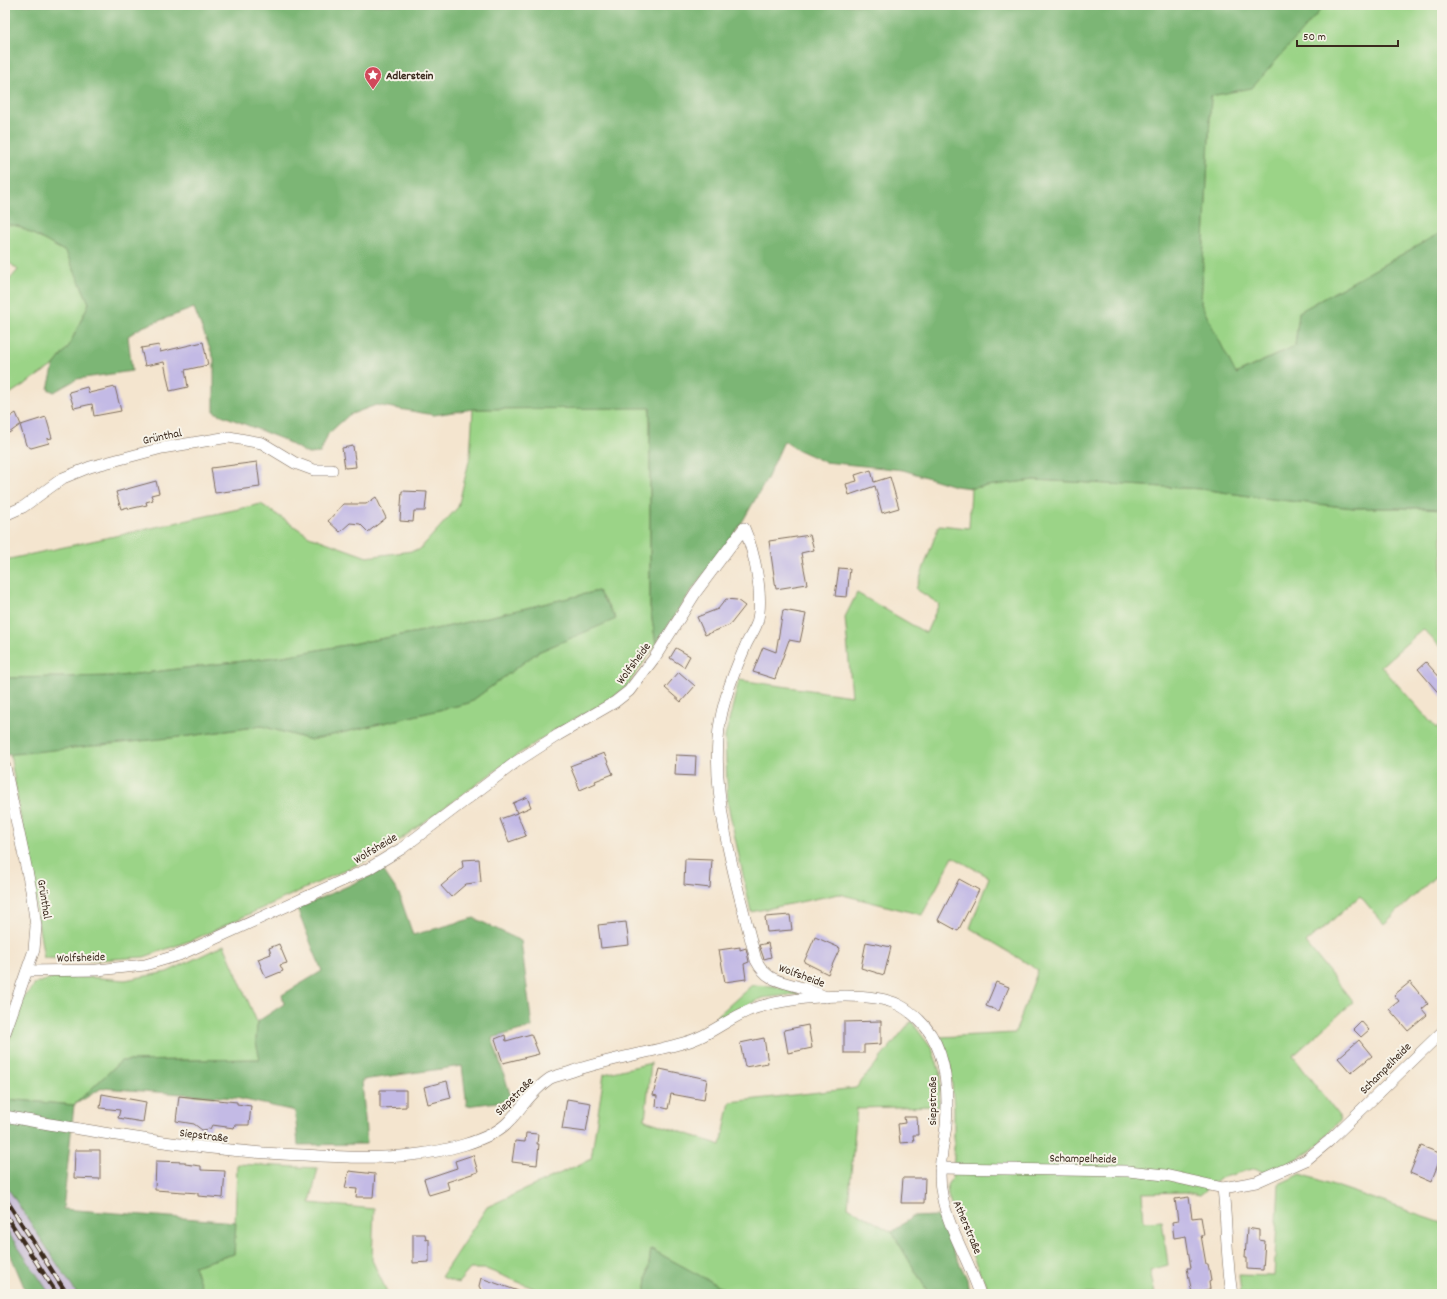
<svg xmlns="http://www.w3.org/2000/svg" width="1447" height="1299" font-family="Dekko,sans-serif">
<rect width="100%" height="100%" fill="#f7f3e8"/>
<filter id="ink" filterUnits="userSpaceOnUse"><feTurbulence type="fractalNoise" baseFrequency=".025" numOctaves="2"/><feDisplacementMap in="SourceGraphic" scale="8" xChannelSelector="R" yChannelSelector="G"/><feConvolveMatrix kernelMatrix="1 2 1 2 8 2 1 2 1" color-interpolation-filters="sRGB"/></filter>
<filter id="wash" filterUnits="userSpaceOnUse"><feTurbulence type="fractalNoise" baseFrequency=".012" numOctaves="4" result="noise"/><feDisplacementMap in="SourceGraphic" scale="16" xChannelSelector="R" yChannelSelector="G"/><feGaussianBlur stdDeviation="0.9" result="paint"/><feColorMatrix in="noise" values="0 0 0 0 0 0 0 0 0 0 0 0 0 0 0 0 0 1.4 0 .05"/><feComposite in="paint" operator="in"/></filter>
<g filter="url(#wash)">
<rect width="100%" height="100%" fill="#f4e5cf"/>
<path fill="#cabfd7" d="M5,1184L37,1232L77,1294H50L5,1228Z"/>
<g fill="#9bd487" stroke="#6b7f52">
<path d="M1325,5H1442V232L1299,312L1295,346L1235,374L1201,304L1211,96L1252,87Z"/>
<path d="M5,224L18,226L66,252L89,303L69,346L54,365L5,397V285L18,270L5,259Z"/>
<path d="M650,407V606L656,644L627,686L611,699L556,729L517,755L398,841L365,861L195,939L144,957L97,960L44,958L10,754L189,736L262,726L311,740L469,703L538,652L616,618L598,591L446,627L284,656L120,676L5,678V560L261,504L309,536L367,557L419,550L458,507L470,457L473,409Z"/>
<path d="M1034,480L1202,489L1262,498L1354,508H1424L1442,509V649L1423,629L1381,666L1436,728L1442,723V877L1439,873L1384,924L1360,896L1306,943L1353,1002L1293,1056L1341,1119L1314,1149L1287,1165L1265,1173L1255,1168L1220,1178L1200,1195L1185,1192L1142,1193L1144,1222L1162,1221L1168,1265L1150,1270L1155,1294H990L955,1218L948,1196L947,1185L952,1178L954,1159V1107L950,1063L940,1037L1015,1033L1038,970L970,928L989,877L953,857L922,915L839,894L751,912L728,805L725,737L739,680L852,696L845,617L857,593L926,633L939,604L916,589L939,525L969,528L971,488Z"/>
<path d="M224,945L257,1022L256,1042L261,1059L121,1061L74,1105L5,1099V1054L23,998L36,983L54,978L88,977L125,980L167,972Z"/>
<path d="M752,985L774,986L799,994L762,998L714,1022L716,1017Z"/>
<path d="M911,1021L932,1049L941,1075L939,1106L857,1108L848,1207L892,1232L929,1294H733L651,1249L645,1294H548L486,1269H470L458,1283L441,1277L487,1207L591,1159L604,1074L651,1063L645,1120L721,1145L730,1102L856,1088Z"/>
<path d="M237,1164L318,1168L310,1203L374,1209L372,1260L388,1294H204L193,1266L234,1254Z"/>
<path d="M1301,1174L1442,1222V1294H1241L1239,1275L1274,1276L1279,1184Z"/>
</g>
<g fill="#7cb674" stroke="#5c7049">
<path d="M5,5H1325L1252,88L1211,96L1201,304L1236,374L1295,346L1299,312L1442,232V509L1424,508H1354L1262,498L1202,489L1034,480L971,488L955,486L903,470L825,462L796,449L784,441L767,479L741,524L692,590L656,644L650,606V408L473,409L434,415L376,405L349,415L328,434L320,453L308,454L282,439L214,412V359L194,308L142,327L128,336L132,371L77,379L54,392L48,389L54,365L69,346L89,303L66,252L18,226L5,224Z"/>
<path d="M598,591L616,619L538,652L469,703L311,740L262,726L189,736L5,755V678L120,676L284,656L446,627Z"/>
<path d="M383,870L399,894L413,935L474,918L521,941L532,1027L492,1038L512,1100L467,1106L462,1066L362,1080L367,1144L298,1145L295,1111L236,1098L102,1088L74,1105L63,1209L236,1222L234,1254L194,1266L204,1294H77L5,1184V1099L74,1105L121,1061L260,1059L256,1042L257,1022L284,1004L282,995L322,971L297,909Z"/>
<path d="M937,1216L967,1279L969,1294H929L892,1232L912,1217Z"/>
<path d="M5,1228L50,1294H27L6,1244Z"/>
<path d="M651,1249L730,1292L733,1294H645Z"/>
</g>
<g id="blocks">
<g fill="#c3bae5">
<path d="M203,342L208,365L185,370L188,387L170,391L164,362L145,366L141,348L159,345L160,352Z"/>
<path d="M87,387L89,393L115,387L121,411L94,416L92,404L74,408L69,392Z"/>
<path d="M16,413L21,425L46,417L52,438L47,439L49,443L31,448L26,445L20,425L9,433L5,427V420Z"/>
<path d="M353,446L356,467L345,468L342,448Z"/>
<path d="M257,462L260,487L215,493L211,468Z"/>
<path d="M871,470L874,482L890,477L899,508L882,513L875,486L849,495L846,484L857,481L855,475Z"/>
<path d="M156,481L159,493L151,495L153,500L146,502L147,505L129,509L128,507L121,509L116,492Z"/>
<path d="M402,491L427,492L425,511H414L413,522L400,521Z"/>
<path d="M376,497L386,518L368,532L360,524L350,523L340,532L328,521L343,504H366Z"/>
<path d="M810,535L814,550L801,553L807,584L776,589L769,541Z"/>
<path d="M839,568L850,569L847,597L835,596Z"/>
<path d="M726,599L737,600L745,606L730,625L705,635L697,617L718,609Z"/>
<path d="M783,610L806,614L800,642L789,640L775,679L753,672L763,647L776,652Z"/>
<path d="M676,648L690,656L684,667L670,658Z"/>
<path d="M1426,662L1442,680V697L1418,669Z"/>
<path d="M679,672L695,686L681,702L665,688Z"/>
<path d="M604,753L613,774L595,781L596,783L580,790L570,766Z"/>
<path d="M676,755L696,756L695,776L675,775Z"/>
<path d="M527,797L531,807L517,813L513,803Z"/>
<path d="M517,813L526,836L509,842L500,819Z"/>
<path d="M479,859L481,882L466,884L451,897L441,886L463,867L462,860Z"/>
<path d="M685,859L712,860L710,888L684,885Z"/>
<path d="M959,879L979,890L958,931L938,920Z"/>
<path d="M790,915L792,930L767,932L765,917Z"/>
<path d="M626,922L629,945L601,948L598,925Z"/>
<path d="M815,937L840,948L828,974L804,962Z"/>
<path d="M866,942L891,947L884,975L861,968Z"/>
<path d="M768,943L771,957L764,959L759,945Z"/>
<path d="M279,944L287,963L280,965L283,971L266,978L258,959L271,954L269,948Z"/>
<path d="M740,947V950L746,948L749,962L744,964L746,979L725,982L719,950Z"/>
<path d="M996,982L1009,987L999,1011L986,1006Z"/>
<path d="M1410,982L1428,1004L1422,1009L1427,1015L1408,1031L1389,1009L1399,1001L1394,995Z"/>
<path d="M881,1021V1044L864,1045V1053H844V1022Z"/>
<path d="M1361,1021L1369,1030L1361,1037L1353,1029Z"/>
<path d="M808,1025L812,1048L788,1053L784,1030Z"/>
<path d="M531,1034L539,1054L503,1063L495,1039L505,1035L506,1041Z"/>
<path d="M764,1038L768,1063L745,1067L740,1043Z"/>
<path d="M1359,1040L1372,1056L1351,1073L1338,1058Z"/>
<path d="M660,1069L707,1079L704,1100L671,1094L668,1109L656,1106L657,1096L653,1095Z"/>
<path d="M447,1081L451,1098L428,1104L424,1087Z"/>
<path d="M380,1090H406V1107L380,1108Z"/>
<path d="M102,1094L146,1102L143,1122L118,1118L120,1110L100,1108Z"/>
<path d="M179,1096L237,1102V1104L251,1106L249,1125H235L234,1128L212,1125L210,1129L202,1130L194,1124L176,1121Z"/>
<path d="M567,1099L591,1103L586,1132L562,1129Z"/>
<path d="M904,1117H917L918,1135H913L914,1142L900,1143L898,1124L905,1123Z"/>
<path d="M526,1133L538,1134L537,1144H539L537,1165L512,1162L515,1141L525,1142Z"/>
<path d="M1421,1146L1442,1154L1431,1182L1410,1173Z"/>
<path d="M75,1150H100V1179L74,1178Z"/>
<path d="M473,1155L478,1172L447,1182L449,1189L429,1195L424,1179L457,1168L455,1161Z"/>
<path d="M156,1161L185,1162V1164L201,1166V1170L225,1171L223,1198L198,1196V1193L155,1190Z"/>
<path d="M349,1171L375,1174L373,1197H356L357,1189L345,1188Z"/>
<path d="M903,1178H925L924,1203H901Z"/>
<path d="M1189,1197L1192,1218L1201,1217L1204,1235H1201L1206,1264H1208L1211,1281L1209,1282L1210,1289L1192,1293L1187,1268H1191L1186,1236L1174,1238L1172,1222L1178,1221L1175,1199Z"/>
<path d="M1247,1228L1259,1230V1240L1265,1241L1263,1270L1247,1269V1258H1245Z"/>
<path d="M413,1234H425L426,1240L429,1239V1262L413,1263Z"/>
<path d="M481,1278L521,1292V1294H483L479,1286Z"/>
</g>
</g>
</g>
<g filter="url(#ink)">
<use href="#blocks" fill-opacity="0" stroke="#7c6b5c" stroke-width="1"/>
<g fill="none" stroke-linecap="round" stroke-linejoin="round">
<g stroke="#7c6b5c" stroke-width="12">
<g id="minor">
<path d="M5,515L23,507L63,478L90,467L162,448L229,437L262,443L295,463L314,470H332"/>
<path d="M5,767L31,890L36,926L34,950L5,1033"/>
<path d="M27,971L97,970L145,965L179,955L368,869L401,849L516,762L558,735L615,702L629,691L655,657L696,592L744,528C755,553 764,597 757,623C754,632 748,639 745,647C733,674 719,711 718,740C713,810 739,892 756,960C767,982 781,981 803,988C811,990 818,994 826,997"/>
<path d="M5,1116C40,1123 75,1128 110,1134C175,1144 239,1153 304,1155C339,1157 376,1159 411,1155C440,1152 491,1142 510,1120C523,1106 533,1090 549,1079C556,1075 566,1074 573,1071C609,1059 647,1053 683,1043C708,1037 727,1019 750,1010C782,997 868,989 899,1005C905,1008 914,1015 919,1020C947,1046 949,1090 946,1126C943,1148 937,1172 942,1195C948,1229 969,1260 980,1294"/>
<path d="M940,1168L1128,1171L1165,1175L1223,1188L1256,1182L1306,1160L1329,1141L1442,1032"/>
<path d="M1223,1188C1227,1223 1226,1259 1232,1294"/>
</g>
</g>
<use href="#minor" stroke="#fff" stroke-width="11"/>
<g stroke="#3b2a1e" stroke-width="4.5">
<g id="rail">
<path d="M5,1198L67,1294"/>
<path d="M5,1214L57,1294"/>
</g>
</g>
<use href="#rail" stroke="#f7f3e8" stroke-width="3" stroke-dasharray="9" stroke-linecap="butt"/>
</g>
</g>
<defs>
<g id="sight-pin" transform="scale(0.9)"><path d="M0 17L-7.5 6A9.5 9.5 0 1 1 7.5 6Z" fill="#d1495b" stroke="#f7f3e8"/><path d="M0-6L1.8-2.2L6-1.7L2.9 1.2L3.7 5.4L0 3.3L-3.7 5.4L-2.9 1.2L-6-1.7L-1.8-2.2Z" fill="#fff"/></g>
</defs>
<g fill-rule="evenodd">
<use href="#sight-pin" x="373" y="75"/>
</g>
<g text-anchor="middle" stroke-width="4" stroke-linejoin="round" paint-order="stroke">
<g font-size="12" font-weight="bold" fill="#3b2a1e" stroke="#f7f3e8" text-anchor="start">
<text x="386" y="79">Adlerstein</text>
</g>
<g font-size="12" fill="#3b2a1e" stroke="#f7f3e8">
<text transform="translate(162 436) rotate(-12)" y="4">Grünthal</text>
<text transform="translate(633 663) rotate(-53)" y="4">Wolfsheide</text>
<text transform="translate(375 848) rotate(-31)" y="4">Wolfsheide</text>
<text transform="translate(45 899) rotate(81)" y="4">Grünthal</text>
<text transform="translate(81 957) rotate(-2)" y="4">Wolfsheide</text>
<text transform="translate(802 975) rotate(20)" y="4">Wolfsheide</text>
<text transform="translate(1385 1068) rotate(-45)" y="4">Schampelheide</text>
<text transform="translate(514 1096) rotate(-45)" y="4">Siepstraße</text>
<text transform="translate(932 1101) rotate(-90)" y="4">Siepstraße</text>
<text transform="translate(204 1135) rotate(7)" y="4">Siepstraße</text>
<text transform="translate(1083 1158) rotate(1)" y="4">Schampelheide</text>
<text transform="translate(968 1227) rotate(67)" y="4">Atherstraße</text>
</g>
</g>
<rect width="1447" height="1299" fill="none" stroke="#f7f3e8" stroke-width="20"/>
<path d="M1297 40v6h101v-6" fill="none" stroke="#3b2a1e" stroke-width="2"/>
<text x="1303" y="40" font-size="12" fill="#3b2a1e" stroke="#f7f3e8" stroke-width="3" paint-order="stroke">50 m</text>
</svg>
